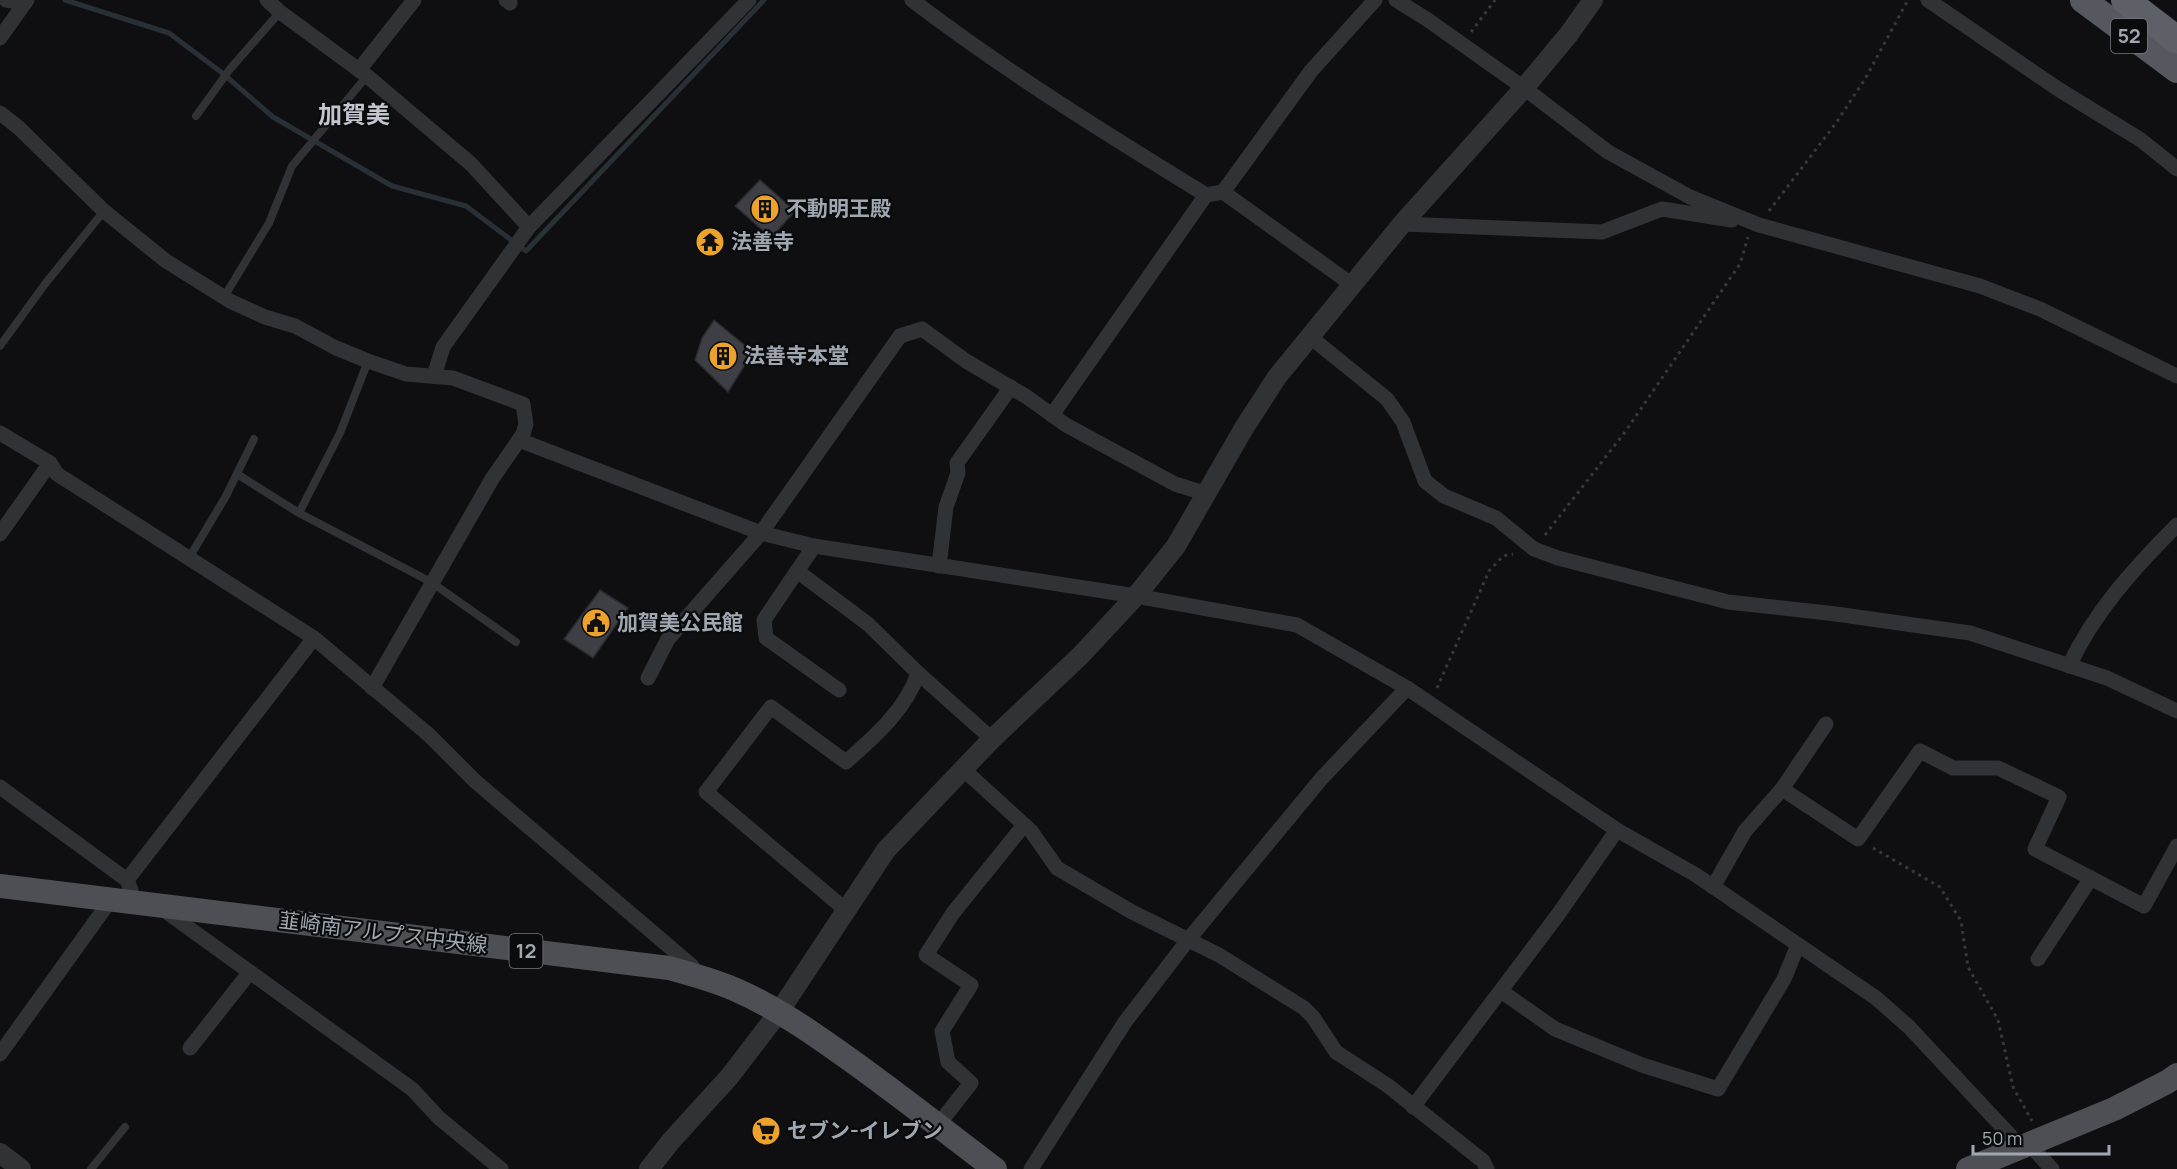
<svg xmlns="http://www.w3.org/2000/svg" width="2177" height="1169" font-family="Manrope,'Noto Sans JP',sans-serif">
<rect width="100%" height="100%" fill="#0f0f11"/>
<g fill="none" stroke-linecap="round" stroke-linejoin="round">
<path stroke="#283036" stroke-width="5" d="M65,0L169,33L221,72L273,117L392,186L466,206L526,251L764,0"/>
</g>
<g fill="#3e3f44" stroke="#292a2d" stroke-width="1.5">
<path d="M760,180L795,211L771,238L735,206Z"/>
<path d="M714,320L753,352L728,392L695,360L702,338Z"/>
<path d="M600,590L628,608L593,658L564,639Z"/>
</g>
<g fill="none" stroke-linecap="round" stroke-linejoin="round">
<g stroke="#37383d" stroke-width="3" stroke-dasharray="3 4.5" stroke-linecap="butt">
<path d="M1471,32L1495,0"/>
<path d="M1769,211L1836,123L1865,79L1908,0"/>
<path d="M1545,535L1625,432L1740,264L1748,237"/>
<path d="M1437,688L1489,571L1503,556L1513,554"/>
<path d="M1873,848L1940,887L1961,921L1968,967L1998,1020L2013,1087L2032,1121"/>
</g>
<g stroke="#313236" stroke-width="8">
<path d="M196,116L230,69L280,12"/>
<path d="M224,297L269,223L292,166L367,76"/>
<path d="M0,346L45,284L104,211"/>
<path d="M237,474L299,513L431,582L516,642"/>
<path d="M299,513L340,433L368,361"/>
<path d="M189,558L226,496L254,439"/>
<path d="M91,1169L125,1127"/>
</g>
<g stroke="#313236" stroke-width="15">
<path d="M6,0L25,3"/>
<path d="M267,0L280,12L367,76L471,164L529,227"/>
<path d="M506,0L510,3"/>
<path d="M912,0C1005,71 1105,133 1206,195L1223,192L1351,284"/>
<path d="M1396,0L1428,20L1524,88L1608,152L1690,197L1759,225L1980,286L2040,309L2177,376"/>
<path d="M1928,0L2058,89L2141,140L2177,169"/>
<path d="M0,38L27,0"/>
<path d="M359,70L414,0"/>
<path d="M0,113L19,128L104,211L166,261L230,301L265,317L295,326L336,348L368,361L406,374L453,378L523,404L526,424L523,434L492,479L372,688"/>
<path d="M1223,192L1311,71L1375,0"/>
<path d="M1402,224L1602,232L1662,209L1732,220"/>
<path d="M1309,336L1387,399L1403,422L1425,481L1444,496L1496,518L1534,549L1558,558L1728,602L1836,614L1970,633L2107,678L2177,711"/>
<path d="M434,376L443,347L529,227L749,0"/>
<path d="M1052,415L1206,195"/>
<path d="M0,433L50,463L57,474L314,638L429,735L475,781L692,966L697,976"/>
<path d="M519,440L761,533L814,546L1136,596L1297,625L1407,688L1617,830L1696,875L1876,998L1909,1027L2021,1147"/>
<path d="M0,534L50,463"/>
<path d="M814,546L764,620L766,638L839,690"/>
<path d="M939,566L946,507L958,473L957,463L1011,387"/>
<path d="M797,571L868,624L918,673C906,710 874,737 846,762L771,707L706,792L846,910"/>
<path d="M2069,666C2094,612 2135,567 2177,525"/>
<path d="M918,673L992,739"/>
<path d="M648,678L668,639L761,533L900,336L922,329L966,361L1027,397L1066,425L1175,484L1207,494"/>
<path d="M963,769L1031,831L1057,868L1132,912L1219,955L1304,1008L1313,1017L1336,1052L1387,1085L1483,1161L1487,1169"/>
<path d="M0,787L127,880L131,890"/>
<path d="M1782,789L1826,724"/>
<path d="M127,880L314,638"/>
<path d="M1713,887L1745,831L1782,789L1858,839L1920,751L1953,768H1998L2059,797L2035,849L2144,906L2177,846"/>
<path d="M161,908L412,1089L439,1118L501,1169"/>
<path d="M2038,959L2091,878"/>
<path d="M1501,991L1555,1029L1642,1065L1718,1089L1784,979L1798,945"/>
<path d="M190,1048L250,972"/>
<path d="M0,1054L112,898"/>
<path d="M1413,1107L1557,916L1617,830"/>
<path d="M938,1125L971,1083L948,1062L942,1031L971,985L926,955L953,913L1024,825"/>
<path d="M2029,1144L2052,1169"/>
<path d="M1031,1169L1125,1022L1188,940L1321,779L1407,688"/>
</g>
<g stroke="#313236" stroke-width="20">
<path d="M0,1153L21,1169"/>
<path d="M649,1169L671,1141L730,1076L779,1012L886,850L992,739L1080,656L1136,596L1176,546L1244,428L1277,377L1402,224L1524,88L1569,34L1593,0"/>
</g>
<g stroke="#4d4f55" stroke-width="24">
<path d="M0,886L669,968C691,974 713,980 734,989C778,1008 817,1036 856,1064C903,1098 949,1134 995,1169"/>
<path d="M1968,1169L2114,1109L2167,1082L2177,1075"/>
</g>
<path stroke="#55585e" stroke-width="26" d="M2083,0L2177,70"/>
<path stroke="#5d6066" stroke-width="28" d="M2125,0L2177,40"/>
</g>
<defs>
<g id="building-disc" transform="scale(1.5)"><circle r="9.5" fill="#eda32b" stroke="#0a0b0c"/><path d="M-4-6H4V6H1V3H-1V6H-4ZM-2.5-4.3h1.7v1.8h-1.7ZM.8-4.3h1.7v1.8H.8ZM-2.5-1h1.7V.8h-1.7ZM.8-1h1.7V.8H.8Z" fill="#111"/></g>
<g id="temple-disc" transform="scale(1.5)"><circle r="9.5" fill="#eda32b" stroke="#0a0b0c"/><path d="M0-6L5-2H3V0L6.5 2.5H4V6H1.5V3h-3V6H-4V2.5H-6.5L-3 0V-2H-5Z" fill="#111"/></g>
<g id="civic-disc" transform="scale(1.5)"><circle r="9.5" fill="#eda32b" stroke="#0a0b0c"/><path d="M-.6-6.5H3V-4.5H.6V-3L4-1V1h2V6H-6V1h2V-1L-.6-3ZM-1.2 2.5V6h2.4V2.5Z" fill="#111"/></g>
<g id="supermarket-disc" transform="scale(1.5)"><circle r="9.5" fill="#eda32b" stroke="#0a0b0c"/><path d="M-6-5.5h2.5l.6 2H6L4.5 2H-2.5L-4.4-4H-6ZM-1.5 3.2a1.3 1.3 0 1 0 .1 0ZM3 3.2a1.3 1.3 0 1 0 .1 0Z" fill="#111"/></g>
</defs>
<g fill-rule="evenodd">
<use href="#building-disc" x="765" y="209"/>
<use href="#temple-disc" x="710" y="242"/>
<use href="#building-disc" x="723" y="356"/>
<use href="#civic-disc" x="596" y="623"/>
<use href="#supermarket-disc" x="766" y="1131"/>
</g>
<g text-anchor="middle" stroke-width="4.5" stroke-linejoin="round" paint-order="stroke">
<g fill="#0a0b0c" stroke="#747880" stroke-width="1.5">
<rect x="2111" y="19" width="36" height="34" rx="4.5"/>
<rect x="509.5" y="934" width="33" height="34" rx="4.5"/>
</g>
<g font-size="20" font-weight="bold" fill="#a1a7b1">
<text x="2129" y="43">52</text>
<text x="526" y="958">12</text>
</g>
<g font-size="21" font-weight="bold" fill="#a1a7b1" stroke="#0a0b0c" text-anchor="start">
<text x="786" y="216">不動明王殿</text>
<text x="731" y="249">法善寺</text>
<text x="744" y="363">法善寺本堂</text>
<text x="617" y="630">加賀美公民館</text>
<text x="787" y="1138">セブン-イレブン</text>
</g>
<g font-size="21" fill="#a1a7b1" stroke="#0a0b0c">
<text transform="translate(383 933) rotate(7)" y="7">韮崎南アルプス中央線</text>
</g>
<g font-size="24" font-weight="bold" fill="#c2c5ce" stroke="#0a0b0c">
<text x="354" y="123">加賀美</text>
</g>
</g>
<path d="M1973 1145v9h136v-9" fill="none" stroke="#a1a7b1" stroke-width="3"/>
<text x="1982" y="1145" font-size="18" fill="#a1a7b1" stroke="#0a0b0c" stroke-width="4.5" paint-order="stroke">50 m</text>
</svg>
